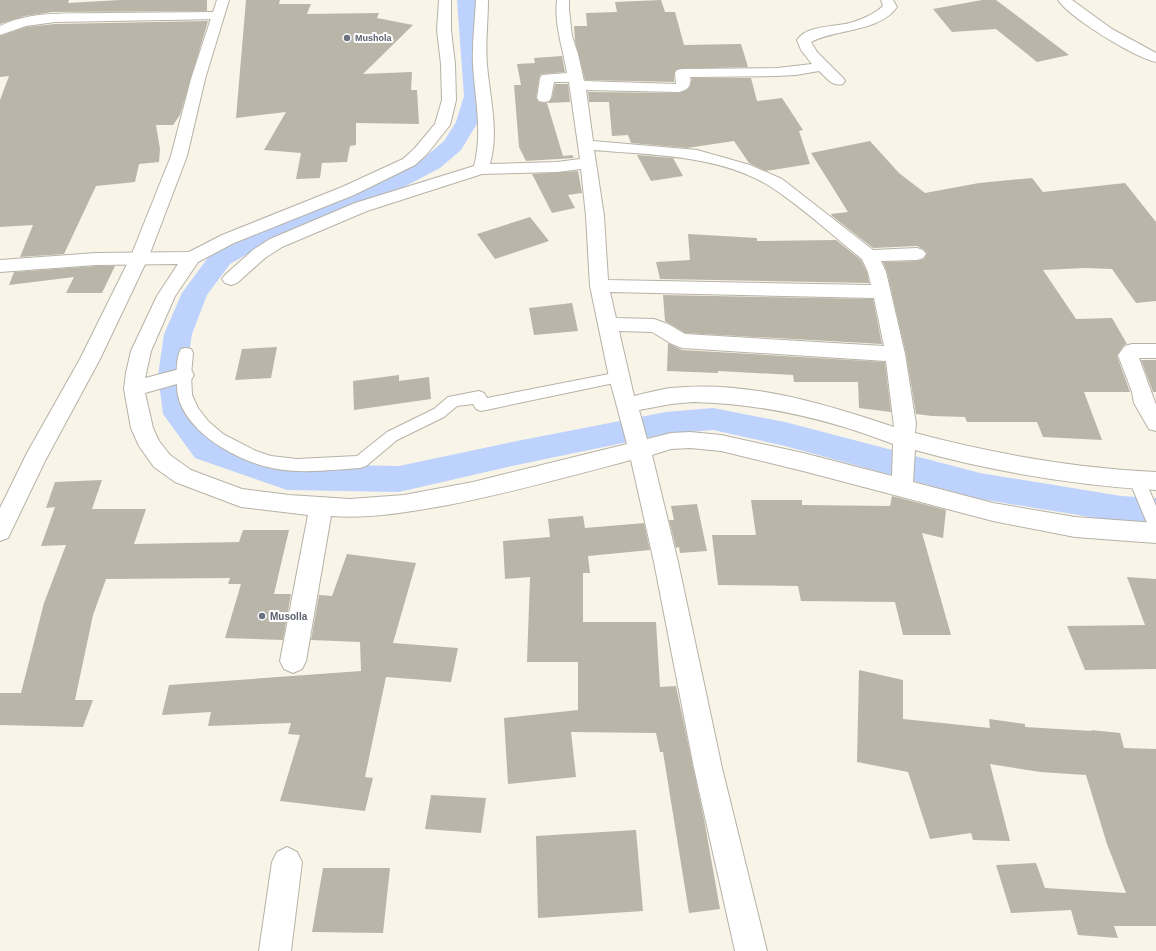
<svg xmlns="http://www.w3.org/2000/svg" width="1156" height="951" font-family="Arial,sans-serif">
<rect width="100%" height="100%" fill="#f9f4e8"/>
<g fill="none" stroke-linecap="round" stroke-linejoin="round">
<path fill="#bdd2fd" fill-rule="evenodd" d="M457,0H475L484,96L478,122L461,150L440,168L400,189L267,243L230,264L207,295L192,334L186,375L192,411L217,441L287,464L399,466L512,442L666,412L713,408L785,422L980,473L1121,496L1156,498V524L1121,522L980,499L785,446L713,430L666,434L512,466L399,492L287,490L195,458L163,414L158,375L164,334L182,293L212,252L249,231L384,179L424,158L444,141L456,122L464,96Z"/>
</g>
<g fill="#b9b5a9">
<path d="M0,0H69L68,3L120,0H207V11L52,12L25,16L0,24Z"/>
<path d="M246,0H280L279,4H311L307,14L379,13L377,18L413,25L363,74L412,72L411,90H417L419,124L356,123V145L350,146L347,162L322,163L320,178L296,179L301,153L264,150L286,112L236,118Z"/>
<path d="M661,0L665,12H675L684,45L741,44L748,67L677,69L674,73V82L585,80L575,41L574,26H587L586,13L617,12L615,2Z"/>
<path d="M982,0H996L1069,55L1037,62L996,29L952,32L933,9Z"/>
<path d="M208,21L180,115L173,125H156L160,149L159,162L139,164L135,182L96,186L64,254L20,257L33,225L0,227V100L9,76L0,77V36L26,27L55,24Z"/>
<path d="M562,56L565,72L541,74L539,78L536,98L539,102L547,103L563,156L572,155L574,158L526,161L519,147L514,85H521L517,64L535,63L534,58Z"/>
<path d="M692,78H751L757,101L782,98L803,130L799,131L810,164L766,171L749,163L734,141L687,148L631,143L628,135L612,136L609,102H589L588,92L679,93L689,88Z"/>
<path d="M555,84H568L570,102L548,103L552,98Z"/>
<path d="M870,141L899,173L925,193L979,183L1032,178L1043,192L1125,183L1156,222V301L1136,303L1112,269L1085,268L1043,270L1076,319L1112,318L1127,344L1124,345L1117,356L1130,392H1084L1102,440L1043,437L1037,422H967L965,417L932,416L916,414L906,354L887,272L883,262L917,261L924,259L927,253L923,249L917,246L873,248L832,216L831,214L848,212L811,153Z"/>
<path d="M637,155L673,158L683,176L651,181Z"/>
<path d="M578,171L582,193L568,195L575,208L552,213L532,174Z"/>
<path d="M530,217L549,241L495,259L477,234Z"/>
<path d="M688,234L757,238V241L836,240L861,260L867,272L869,283L660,279L656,262L690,260Z"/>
<path d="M96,266H115L102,293H66L74,277L9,285L14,272Z"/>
<path d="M663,295L873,299L882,344L685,333L665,321Z"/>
<path d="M572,303L578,331L534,335L529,308Z"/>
<path d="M668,343L682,350L885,362L891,412L859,408L858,382H794L793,375L718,371V373L667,371Z"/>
<path d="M277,347L271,378L235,380L242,349Z"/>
<path d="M1141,360H1156V392H1153Z"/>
<path d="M399,375V381L429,377L431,399L354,410L353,381Z"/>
<path d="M102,480L92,509H146L134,544L239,542L243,530H289L274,594H291L283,640L225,638L241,584H228L230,578L106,579L93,615L75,700H93L83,727L0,725V693H21L44,603L66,545L41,546L55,507L46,508L55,482Z"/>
<path d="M892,496L946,510L943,538L922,533L951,635H903L895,602L801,601L798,586L718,585L712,535H756L751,500H802V505L890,506Z"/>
<path d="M697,504L707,551L680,553L679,547L676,548L669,520H674L671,506Z"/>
<path d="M583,516L585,528L644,523L650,550L588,556L590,573H583V622H656L660,687L676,686L704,819L720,909L689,913L663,752H660L656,733L571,732L576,777L508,784L504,718L578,710V662H527L530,577L505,579L503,541L550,537L548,519Z"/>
<path d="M347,554L416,563L393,643L458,648L451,682L386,677L365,777L373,778L365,811L280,801L300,735L288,734L291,723L208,726L211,712L162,715L169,685L361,671L360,642L311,640L319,595L332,596Z"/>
<path d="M1127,577L1156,579V669L1085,670L1067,626L1145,625Z"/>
<path d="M859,670L903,680V719L990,728L989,719L1025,724V727L1092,731L1091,730L1120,733L1124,748L1156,749V926H1114L1118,938L1078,935L1071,910L1011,913L996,865L1036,863L1045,888L1126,893L1107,844L1086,775L1040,772L990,764L1010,841L973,840L971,833L930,839L908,772L857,762Z"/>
<path d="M431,795L486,798L481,833L425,829Z"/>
<path d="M636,830L643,911L538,918L536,836Z"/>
<path d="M323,868H390L383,933L312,932Z"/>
</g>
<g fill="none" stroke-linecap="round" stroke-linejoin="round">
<g stroke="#b7b2a7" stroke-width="2">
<g id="service">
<path d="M186,348L191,349L193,353L191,375L192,395L198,408L208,421L223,434L256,451L271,456L297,459L357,456L387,432L434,409L448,397L479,391L484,393L487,398L619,372L624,373L626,377L624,381L619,382L481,411L476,409L473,404L457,406L444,417L397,440L366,466L360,468C331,470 300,474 272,468C236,461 179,429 177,388C177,377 175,360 181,349Z"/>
<path d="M1137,473L1143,475L1156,506V532L1150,530L1129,480L1131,475Z"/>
</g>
</g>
<g stroke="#b7b2a7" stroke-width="2">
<g id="minor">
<path d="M439,0H451V30L455,64L456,100L450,125L427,154L415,165L354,195L234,243L198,262L175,296L151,351L145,378L184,368L191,370L194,375L191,380L145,393L153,428L159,441L170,455L191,470L242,489L289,495L350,499L404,495L473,482L627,444L609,377L590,286L586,216L581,169L557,172L482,174L367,211L282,247L265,258L237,283L231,285L225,283L222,279L225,275L253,250L270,239L355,203L474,166C483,132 475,99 473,65C472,43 475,22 476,0H488C488,22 485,44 487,65C490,99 499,131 490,164L557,162L580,159L569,82H554L551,98L549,101L544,102L539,101L537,98L540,78L542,75L567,73C563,48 554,25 557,0H569V10L572,36L578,54L584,81L676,84L675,73L677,70L682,69L777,68L812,64L801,50L797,40C807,25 834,27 850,23C860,20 875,14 883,6L881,0H893L897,7C880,32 835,29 811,42L817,52L843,78L845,81L843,84C832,87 827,78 819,71L796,75L777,76L690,77C692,86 687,90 679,92L586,90L593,141L697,150L750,165L782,179L873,250L917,248L923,250L926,254L923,258L917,260L881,261L886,272L905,354L916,424L915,433C994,454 1074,468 1156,472V490C1074,485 994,472 915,450L913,482L993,503L1075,517L1156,523V543L1075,537L993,521L803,471L721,451L690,448L671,449L652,455L678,562L722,768L767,951H735L694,768L654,562L631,460C571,476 510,493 448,505C409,512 370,519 331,516L306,661L302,669L293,673L284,669L280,661L308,515L241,507L175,482L154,467L139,446L131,428L124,389L126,373L131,351L157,296L178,264L96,265L0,272V260L96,253L189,252L222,235L342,187L403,159L415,148L435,124L442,100L441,64L437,30ZM594,150C652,155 721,155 771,187C803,208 832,235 862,259L868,272L871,285L608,280L604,216ZM610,292L874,298L884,346L685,334L668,324L654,319L616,318ZM619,331L652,332L672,344L682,348L886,361L894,427C823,403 746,380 670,388C658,390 646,393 634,396ZM693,402C745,403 794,412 844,427C861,432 877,438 893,444L892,476L803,453L721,435L690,432L671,433L647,439L639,410L671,404Z"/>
<path d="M216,12L221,13L223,16L221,19L55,22L26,26L0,35V26C32,10 71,14 106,13C142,13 179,12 216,12Z"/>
<path d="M1132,344H1156V358H1139L1156,405V431L1149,429L1134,403L1132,392L1118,355L1125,346Z"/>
<path d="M287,847L297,852L302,862L291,951H259L272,862L277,852Z"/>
</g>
</g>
<g stroke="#b7b2a7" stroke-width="2">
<g id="tertiary">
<path d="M217,0H229L205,79L187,156L149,256L100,359L45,461L8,538L0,541V508L27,453L80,359L131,256L171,156L191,79Z"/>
<path d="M1058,0H1072L1112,29L1156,53V62C1134,57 1070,18 1058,0Z"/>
</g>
</g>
<use href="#service" fill="#fff" fill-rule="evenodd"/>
<use href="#minor" fill="#fff" fill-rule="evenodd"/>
<use href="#tertiary" fill="#fff" fill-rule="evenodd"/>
</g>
<g fill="#6b7280" stroke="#fff" stroke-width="1.5">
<circle cx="347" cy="38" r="4"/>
<circle cx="262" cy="616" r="4"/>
</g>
<g text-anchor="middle" stroke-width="4" stroke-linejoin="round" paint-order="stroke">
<g font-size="9" font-weight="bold" fill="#5b616d" stroke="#fff" text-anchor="start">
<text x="355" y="41">Mushola</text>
</g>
<g font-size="10" font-weight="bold" fill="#5b616d" stroke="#fff" text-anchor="start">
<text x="270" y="620">Musolla</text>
</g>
</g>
</svg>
